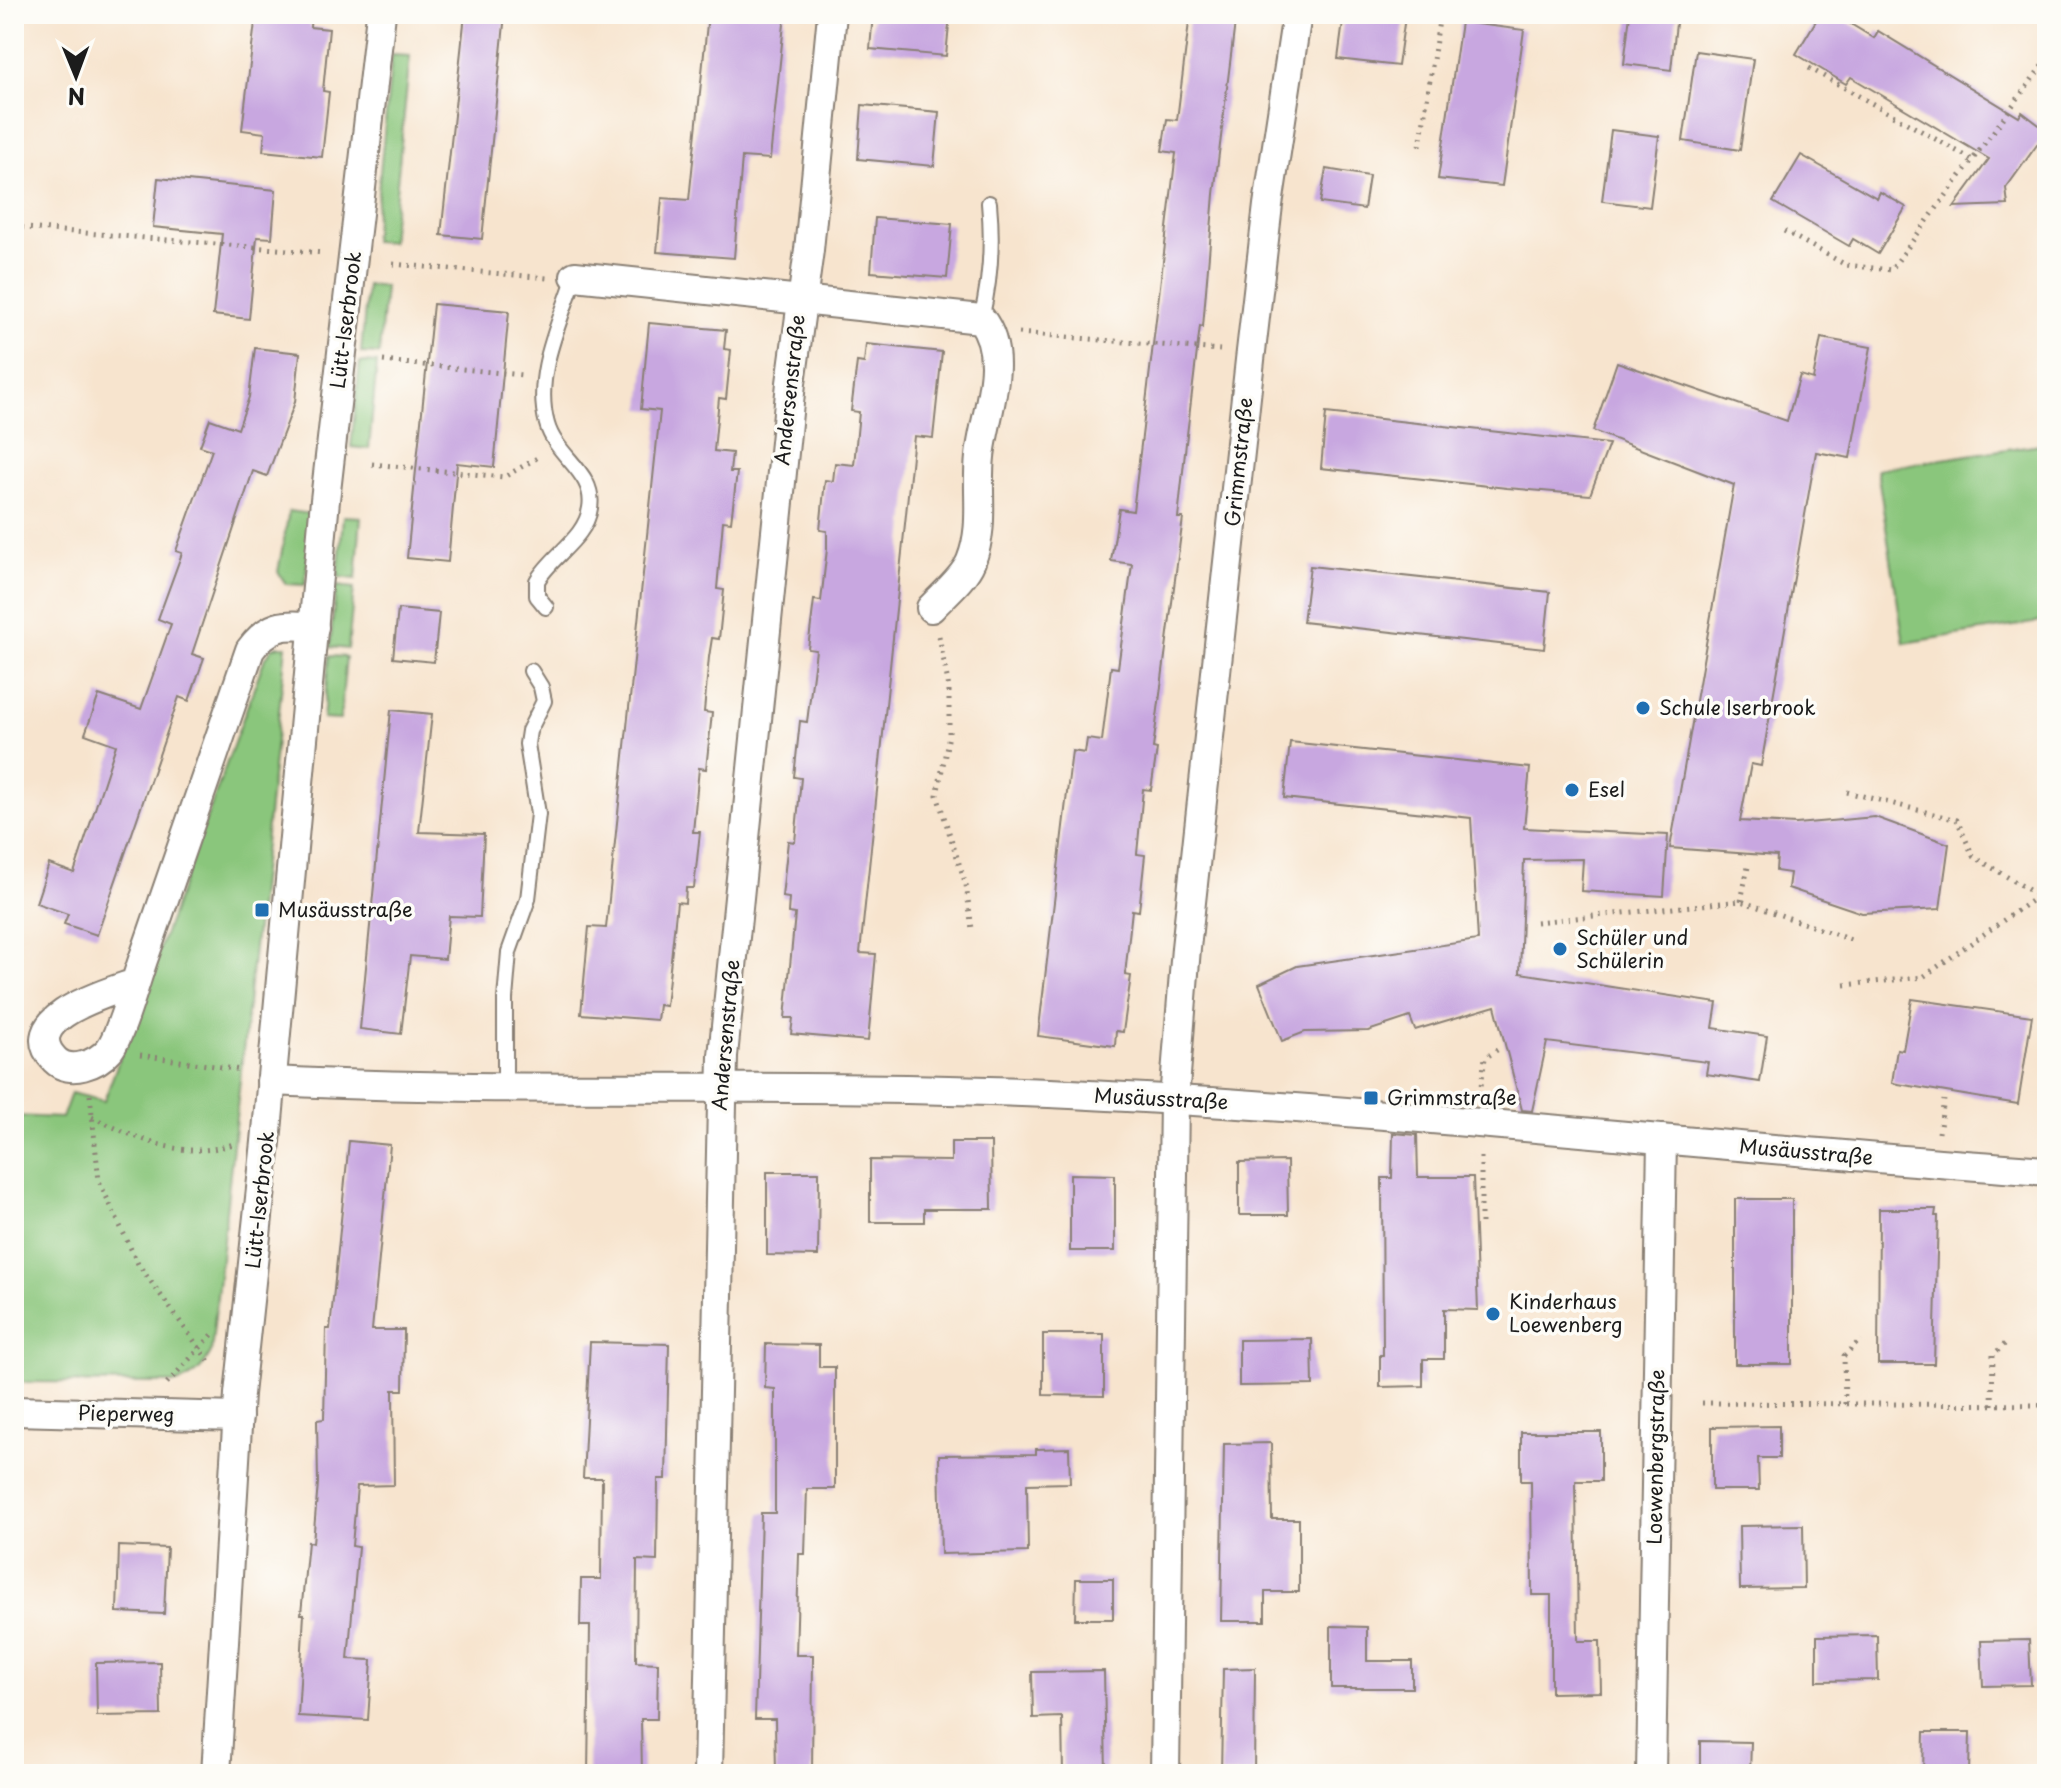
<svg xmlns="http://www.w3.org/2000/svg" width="2061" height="1788" font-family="'Playpen Sans',sans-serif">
<rect width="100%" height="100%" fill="#fdfcf7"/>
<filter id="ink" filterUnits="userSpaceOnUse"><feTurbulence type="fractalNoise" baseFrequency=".0125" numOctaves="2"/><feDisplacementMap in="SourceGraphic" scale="16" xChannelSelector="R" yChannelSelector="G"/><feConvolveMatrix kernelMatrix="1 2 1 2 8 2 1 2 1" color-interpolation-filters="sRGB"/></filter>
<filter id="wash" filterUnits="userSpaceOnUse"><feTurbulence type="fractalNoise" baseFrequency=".006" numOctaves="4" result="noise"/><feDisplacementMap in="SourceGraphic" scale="32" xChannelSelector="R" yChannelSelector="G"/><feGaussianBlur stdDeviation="1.8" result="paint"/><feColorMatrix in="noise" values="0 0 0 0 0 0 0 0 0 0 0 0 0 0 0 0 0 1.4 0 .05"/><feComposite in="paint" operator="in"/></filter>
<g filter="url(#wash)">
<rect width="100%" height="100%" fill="#f7e4ce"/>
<g fill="#8ac67b" stroke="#53714c" stroke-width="2">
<path d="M392,55L410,56L391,242L373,241Z"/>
<path d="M367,285L385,287L379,354L361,353Z"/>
<path d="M360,362L377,363L369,449L351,447Z"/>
<path d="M2047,443V621L1904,643L1877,469Z"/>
<path d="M289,511L312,514L305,585L286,584L278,572Z"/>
<path d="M343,516L361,517L356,579L338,577Z"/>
<path d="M336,586L354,588L348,649L330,647Z"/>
<path d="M278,646H286L211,1353C202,1370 194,1377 177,1383L14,1382V1116L62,1118L71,1093L104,1101L263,663L272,648Z"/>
<path d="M329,656L346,657L340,720L323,719Z"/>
</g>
<g id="blocks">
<g fill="#c8a7e0">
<path d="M256,14H311L310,27L329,29L323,91L329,92L322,157L263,151L265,133L242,130Z"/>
<path d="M465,14H505L482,239L441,235Z"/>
<path d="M708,14H785L770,159L742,157L734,258L657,252L662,198L689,200Z"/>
<path d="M873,14H950L946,56L870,49Z"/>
<path d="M1190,14H1236L1214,194L1203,327L1200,326L1186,443L1178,518H1183L1153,748L1157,749L1151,790L1143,789L1137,854L1145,855L1139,911L1132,910L1125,975L1131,976L1123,1032L1116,1031L1115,1046L1038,1036L1072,751L1085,753L1087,739L1102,741L1111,667L1118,668L1132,564L1111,561L1119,509L1133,511L1176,153L1162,151L1167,119L1177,120Z"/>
<path d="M1344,14L1405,17L1398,66L1338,59Z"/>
<path d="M1630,14H1677L1671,70L1624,64Z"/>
<path d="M1820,14H1834L1874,38L1878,31L2019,117L2022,112L2047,131L2006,188L2008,205L1954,207L1989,159L1851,77L1846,84L1796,54Z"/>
<path d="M1461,22L1524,30L1502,186L1438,179Z"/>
<path d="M1696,51L1753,59L1740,150L1683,141Z"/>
<path d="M862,105L939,112L934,166L858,159Z"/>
<path d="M1611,130L1659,136L1650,207L1602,201Z"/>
<path d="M1801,155L1877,198L1880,192L1906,207L1878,254L1853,239L1849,246L1773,202Z"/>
<path d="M1326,169L1369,176L1364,209L1320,203Z"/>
<path d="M158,178L276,190L272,238L257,237L249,319L213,315L222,234L153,227Z"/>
<path d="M875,218L952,224L947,278L871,272Z"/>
<path d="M433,304L509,311L494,467L457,463L448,562L407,558Z"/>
<path d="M649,323L726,330L724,349L731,350L726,399L719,398L714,451L732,453L730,472H737L731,522L723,521L717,589L724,590L719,639L712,638L709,657L704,712L712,713L706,769L699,768L693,832H700L694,888H686L685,903L677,902L666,1006L659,1005L657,1020L581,1014L589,927L606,928L660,411L641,409Z"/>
<path d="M1821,338L1871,347L1850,458L1816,452L1761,766L1751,764L1740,821L1796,824L1875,817L1949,844L1940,909L1862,913L1788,888L1790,873L1776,871L1777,856L1670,848L1734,485L1593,431L1617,362L1787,421L1800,375L1813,379Z"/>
<path d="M866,344L942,352L933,438L914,436L906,514L860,953L876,954L868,1041L791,1034L793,1018H785L795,914L788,913L789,898L782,897L788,841L795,842L801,778L794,777L800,721L807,722L816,650L808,649L814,600L821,601L827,549V531L820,530L825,480L833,481L835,463L854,465L859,412L851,411L857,362L864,363Z"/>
<path d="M255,348L300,353L295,402L267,476L253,471L192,654L204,658L189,701L179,697L97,935L64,924L68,914L36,903L49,864L74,873L116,745L85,734L99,695L141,709L171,624L158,619L182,553L176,551L212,450L200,446L210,419L238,429L249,397Z"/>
<path d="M1326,413L1609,444L1590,495L1507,488L1321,468Z"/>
<path d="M1310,566L1550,592L1544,649L1303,622Z"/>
<path d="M398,609L439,613L434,662L393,658Z"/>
<path d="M391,710L432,714L419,832L484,834L480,917L449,916L445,959L410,956L401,1034L360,1029Z"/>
<path d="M1290,742L1530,768L1524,828L1668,835L1664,896L1581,891L1583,859L1524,860L1520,973L1717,1003L1713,1028L1767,1036L1760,1082L1706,1074L1708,1062L1547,1042L1532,1111L1522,1110L1495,1006L1415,1030L1410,1017L1368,1031L1305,1032L1282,1041L1259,984L1297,966L1478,940L1471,818L1284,798Z"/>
<path d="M1912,999L2032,1016L2018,1104L1892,1083L1897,1049L1903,1050Z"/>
<path d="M1393,1133L1417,1135L1418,1177H1473L1478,1310L1444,1309V1359H1423V1386L1380,1387V1355H1383L1382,1178H1392Z"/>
<path d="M349,1141L390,1145L372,1330H404L403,1390H393L394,1485L357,1486L352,1546L358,1547L348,1659L372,1660L368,1720L298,1716L304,1614H301L308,1542L313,1543L318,1483L317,1420L324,1419L326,1329H330Z"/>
<path d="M951,1142H991L992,1209H924V1222H870V1160L951,1161Z"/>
<path d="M1287,1161L1288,1215H1239V1162Z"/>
<path d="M767,1172H819L818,1256L767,1255Z"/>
<path d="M1070,1174L1115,1175V1251H1070Z"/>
<rect x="1735" y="1199" width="57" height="165"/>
<path d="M1879,1209H1936L1935,1216H1938L1934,1364H1878Z"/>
<path d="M1043,1334H1104V1396L1043,1395Z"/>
<path d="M1312,1339L1313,1385L1239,1386V1340Z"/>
<path d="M590,1342L669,1344L666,1479H658L657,1561L637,1560L636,1662L658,1663L657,1719H641L642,1774H588L590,1626H580L581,1579H601L602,1478H583Z"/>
<path d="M766,1344L819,1345V1367H835V1489H807L805,1554H799L796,1655H813L812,1774H776L775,1719H755L761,1513H775V1389L765,1388Z"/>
<path d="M1779,1426V1458H1758L1759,1490H1712V1427Z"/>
<path d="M1521,1432H1601V1481H1576L1578,1641H1600L1601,1692L1551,1693V1595H1532L1531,1481H1521Z"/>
<path d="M1271,1443L1272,1519H1299V1592H1265V1621H1221L1224,1444Z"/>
<path d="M1069,1448L1070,1483L1027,1484L1028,1552L941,1554L939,1455L1036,1454V1449Z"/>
<path d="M1803,1525L1804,1588L1740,1589L1739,1526Z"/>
<path d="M119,1546L167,1548L164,1614L117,1612Z"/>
<path d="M1076,1579H1113V1619H1075Z"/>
<path d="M1331,1626L1367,1627V1661H1412V1688H1331Z"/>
<path d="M1877,1635L1878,1680L1817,1681V1636Z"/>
<path d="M2029,1640L2031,1685L1983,1686L1981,1641Z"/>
<path d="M160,1662L161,1715L97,1716L96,1663Z"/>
<path d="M1255,1668L1254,1774H1221L1223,1669Z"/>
<path d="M1104,1671L1106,1774H1063L1062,1717L1033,1718L1032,1672Z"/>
<path d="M1924,1732H1970L1969,1774H1923Z"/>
<path d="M1700,1741L1751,1742L1750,1774H1700Z"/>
</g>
</g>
</g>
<g filter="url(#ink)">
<use href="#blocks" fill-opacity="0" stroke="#8a8075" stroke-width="2"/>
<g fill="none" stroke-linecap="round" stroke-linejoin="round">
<g stroke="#8a8075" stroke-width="18">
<g id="service">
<path d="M981,319C991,279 993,244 989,203"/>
<path d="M546,607L537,596V581C551,556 586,538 590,508C596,473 556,457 547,424C533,375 560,323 575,276"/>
<path d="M505,1086V999L509,952L528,899L538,814L527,744L529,731L544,701L541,687L531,671"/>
</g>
</g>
<g stroke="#8a8075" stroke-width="32">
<g id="minor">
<path d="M575,276L981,319C1011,358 984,414 980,457C976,492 985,526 971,561C964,578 944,594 931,608"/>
<path d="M135,983C111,992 14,1018 55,1060C70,1075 97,1064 109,1050C121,1036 137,975 145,954C180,853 215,752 250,650C268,625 284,623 314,627"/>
<path d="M271,1081C530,1094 790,1082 1049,1093C1383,1108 1714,1148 2047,1171"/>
<path d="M14,1411L238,1417"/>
<path d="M216,1774L239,1394L266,1142L325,500L381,14"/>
<path d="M708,1774L723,1056L791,383L809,250L832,14"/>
<path d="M1165,1774L1174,1100L1186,948L1250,360L1268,205L1297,14"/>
<path d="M1651,1774L1662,1139"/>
</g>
</g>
<g stroke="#8a8075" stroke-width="5" stroke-dasharray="2 6" stroke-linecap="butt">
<path d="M1809,68L1971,159"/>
<path d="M1420,146L1440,14"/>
<path d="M14,227L324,253"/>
<path d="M1784,231L1846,265L1891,270L2047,59"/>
<path d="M393,264L547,278"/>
<path d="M1019,333L1220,350"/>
<path d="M383,361L522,375"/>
<path d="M372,464L504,477L537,458"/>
<path d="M939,636L949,688V735L937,795L966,885L972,929"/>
<path d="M1847,792L1957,820L1973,856L2047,901"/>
<path d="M1741,901L1749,862"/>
<path d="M1536,922L1741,901L1851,940"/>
<path d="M1845,985L1923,977L2038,896"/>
<path d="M140,1055L241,1070"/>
<path d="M1480,1093L1485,1058L1500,1048"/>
<path d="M90,1095L99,1181L138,1264L211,1364"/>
<path d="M92,1117C139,1139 184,1162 236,1143"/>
<path d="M1939,1133L1944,1100"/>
<path d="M1481,1223V1154"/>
<path d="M167,1383L215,1332"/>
<path d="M1702,1403L2047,1405"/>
<path d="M1845,1404L1844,1356L1861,1339"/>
<path d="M1992,1405L1993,1355L2007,1342"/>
</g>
<use href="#service" stroke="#fff" stroke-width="14"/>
<use href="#minor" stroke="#fff" stroke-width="28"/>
</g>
</g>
<g fill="#1f6fb2" stroke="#fdfcf7" stroke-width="3">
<circle cx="1643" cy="708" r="8"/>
<circle cx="1572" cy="790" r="8"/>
<rect x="254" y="902" width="16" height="16" rx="4"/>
<circle cx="1560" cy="949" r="8"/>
<rect x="1363" y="1090" width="16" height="16" rx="4"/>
<circle cx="1493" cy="1314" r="8"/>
</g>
<g text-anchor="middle" stroke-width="7" stroke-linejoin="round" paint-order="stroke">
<g font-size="20" fill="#1c1c1c" stroke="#fdfcf7">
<text transform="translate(346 320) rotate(-83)" y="7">Lütt-Iserbrook</text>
<text transform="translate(790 390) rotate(-84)" y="7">Andersenstraße</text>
<text transform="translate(1239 462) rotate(-84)" y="7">Grimmstraße</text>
<text transform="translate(726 1035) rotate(-85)" y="7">Andersenstraße</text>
<text transform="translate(1161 1099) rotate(3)" y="7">Musäusstraße</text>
<text transform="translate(1806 1152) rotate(5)" y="7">Musäusstraße</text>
<text transform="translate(260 1200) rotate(-84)" y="7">Lütt-Iserbrook</text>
<text transform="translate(126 1414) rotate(1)" y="7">Pieperweg</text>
<text transform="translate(1656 1457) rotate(-89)" y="7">Loewenbergstraße</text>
</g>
<g font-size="20" fill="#1c1c1c" stroke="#fdfcf7" text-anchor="start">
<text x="1659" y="715">Schule Iserbrook</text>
<text x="1588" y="797">Esel</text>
<text x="278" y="917">Musäusstraße</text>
<text x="1576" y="945">Schüler und<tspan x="1576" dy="23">Schülerin</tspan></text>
<text x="1387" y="1105">Grimmstraße</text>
<text x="1509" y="1309">Kinderhaus<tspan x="1509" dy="23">Loewenberg</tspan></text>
</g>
</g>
<rect width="2061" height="1788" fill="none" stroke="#fdfcf7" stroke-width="48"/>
<g transform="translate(76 76) rotate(179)" stroke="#fdfcf7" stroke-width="6" paint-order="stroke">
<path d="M0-6L14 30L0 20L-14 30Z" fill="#1c1c1c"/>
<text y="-12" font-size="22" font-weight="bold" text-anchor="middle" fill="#1c1c1c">N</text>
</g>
</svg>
